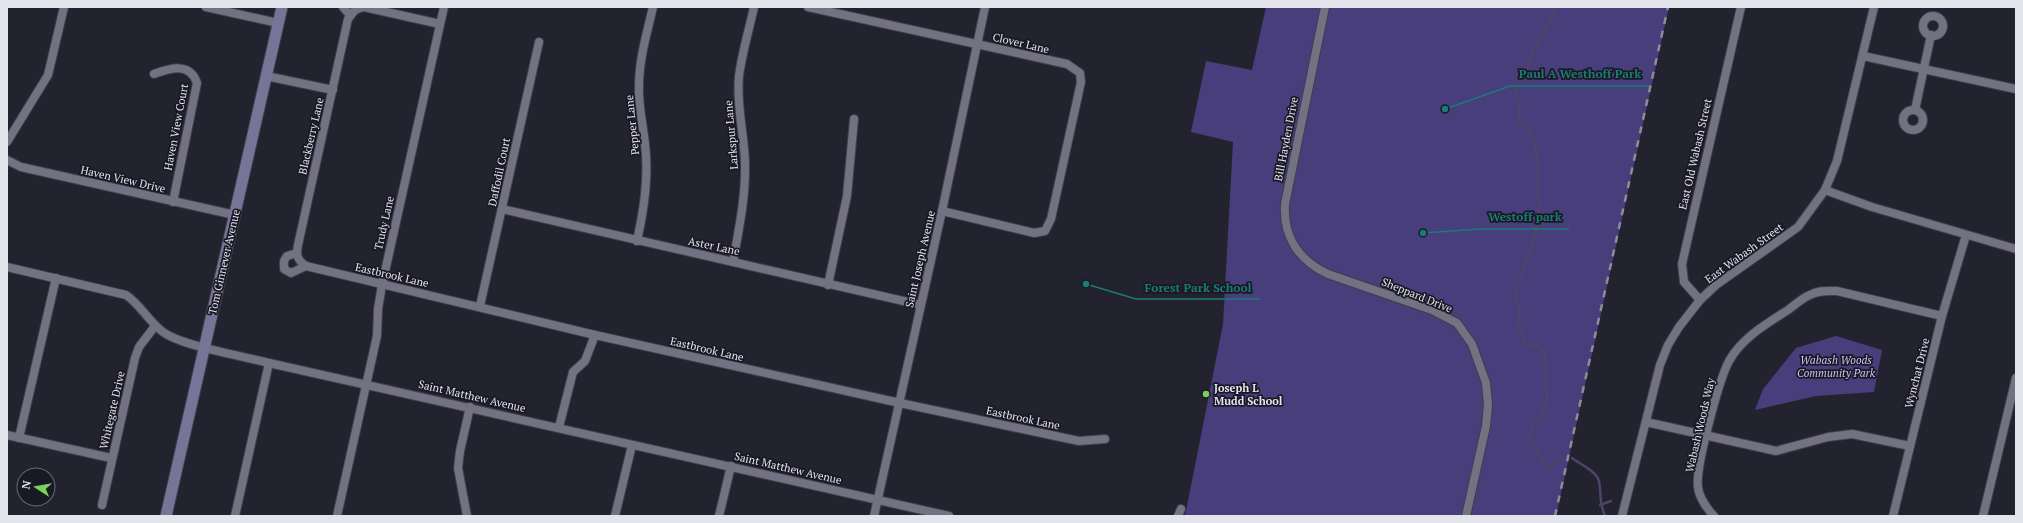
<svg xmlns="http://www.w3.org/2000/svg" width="2023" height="523" font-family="'PT Serif',serif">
<rect width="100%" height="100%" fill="#23222f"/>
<g fill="#473e7b">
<path d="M1266,7H1669L1556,516H1185L1223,324L1233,142L1191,132L1206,61L1252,70Z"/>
<path d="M1836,336L1882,350L1874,392L1816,396L1755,410L1763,389L1796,348Z"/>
</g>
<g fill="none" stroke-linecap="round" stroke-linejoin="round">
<g stroke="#4e4469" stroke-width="2.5">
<path d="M1556,7L1553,16L1531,54L1525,74L1514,92L1520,107L1519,122L1528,128L1535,144L1538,165L1539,219L1531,250L1514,292L1520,310L1518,325L1524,340L1529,347L1538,345L1545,355L1547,401L1539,419L1531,429L1530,439L1548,469L1559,459L1563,458"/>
<path d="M1572,458C1580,464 1596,471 1599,481C1602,495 1598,500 1605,516"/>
<path d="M1600,505L1611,501"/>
</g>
<g stroke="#403f4a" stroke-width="10">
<g id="minor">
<path d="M206,7L278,23"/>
<path d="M343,7L350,15"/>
<path d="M363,7L355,10L348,19L298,245C296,255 297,260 306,266L595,335L900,403L1079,441L1105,439"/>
<path d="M364,7L440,24"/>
<path d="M808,7L1067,64L1080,73L1081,82L1051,219L1045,231L1034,233L942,211"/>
<path d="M1325,7L1285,204C1283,236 1298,260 1328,274L1432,310L1457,323L1472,344L1486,383L1488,405L1486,426L1466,516"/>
<circle cx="1933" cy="26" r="10"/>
<path d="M1863,56L2016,89"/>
<path d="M154,74C171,68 190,62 197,83L173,202"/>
<path d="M266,76L333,90"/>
<path d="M1915,110L1931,35"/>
<circle cx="1913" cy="120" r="10"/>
<path d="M7,142L48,75L64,7"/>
<path d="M7,160L21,167L235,215"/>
<path d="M1825,190L1872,207L2016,249"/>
<path d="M502,209L921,305"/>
<path d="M637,241C644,209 649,177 645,144C643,124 638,105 639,86C639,59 647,33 653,7"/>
<path d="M297,253L287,256L284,261V269L291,273L306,266"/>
<path d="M733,262C739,228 746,196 745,162C744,133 736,104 739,76C742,53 749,30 754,7"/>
<path d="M7,267L126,295C141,305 148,321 163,332C182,346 243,356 269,363L949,516"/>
<path d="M828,285L847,196L854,119"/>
<path d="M1700,300L1684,282L1682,264L1741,7"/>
<path d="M480,306L539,42"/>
<path d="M1646,422L1776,451L1828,437L1852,434L1910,446"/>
<path d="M559,427L573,372L585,361L595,335"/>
<path d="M7,435L111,458"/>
<path d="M19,438L56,278"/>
<path d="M102,505L135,358L139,347L155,326"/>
<path d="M235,516L269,363"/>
<path d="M337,516L377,336L378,309L382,285L444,7"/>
<path d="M467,516L458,468L460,451L470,407"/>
<path d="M615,516L632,445"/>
<path d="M719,516L731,466"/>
<path d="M874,516L942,211L985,7"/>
<path d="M1178,516L1181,509"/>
<path d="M1622,516L1660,365L1668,345L1679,327L1700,300L1716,285L1798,227L1825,190L1837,161L1874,7"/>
<path d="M1714,516C1707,509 1699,497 1698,487C1695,468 1719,380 1729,361C1742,338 1766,324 1788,310C1795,305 1802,298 1810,295C1819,290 1828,291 1837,291L1942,316"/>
<path d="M1893,516L1942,316L1966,235"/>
<path d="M1983,516L2016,378"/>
</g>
</g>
<g stroke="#403f4a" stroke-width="13">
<path id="secondary" d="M166,516L282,7"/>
</g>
<use href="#minor" stroke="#727282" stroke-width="8"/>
<use href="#secondary" stroke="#777498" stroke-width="11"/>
<path stroke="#8d8d97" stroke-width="2.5" stroke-dasharray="7 7" stroke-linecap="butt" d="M1555,516L1668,7"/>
</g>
<circle fill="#7ad157" stroke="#191825" stroke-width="1.5" cx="1206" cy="394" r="4"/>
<g text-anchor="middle" stroke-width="3.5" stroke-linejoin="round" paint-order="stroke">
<g font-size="11" fill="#e4e4ed" stroke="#191825">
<text transform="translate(1021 43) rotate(13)" y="4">Clover Lane</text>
<text transform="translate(632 125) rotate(-96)" y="4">Pepper Lane</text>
<text transform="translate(176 127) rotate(-79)" y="4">Haven View Court</text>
<text transform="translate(731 135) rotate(-95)" y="4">Larkspur Lane</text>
<text transform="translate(311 136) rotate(-77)" y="4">Blackberry Lane</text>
<text transform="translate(1286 139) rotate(-79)" y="4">Bill Hayden Drive</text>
<text transform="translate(1695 154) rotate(-77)" y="4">East Old Wabash Street</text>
<text transform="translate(499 172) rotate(-78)" y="4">Daffodil Court</text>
<text transform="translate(123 179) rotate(13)" y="4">Haven View Drive</text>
<text transform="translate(384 223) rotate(-77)" y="4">Trudy Lane</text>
<text transform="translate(714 246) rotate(12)" y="4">Aster Lane</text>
<text transform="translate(1744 253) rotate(-36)" y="4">East Wabash Street</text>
<text transform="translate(920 259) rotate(-77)" y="4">Saint Joseph Avenue</text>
<text transform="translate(224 262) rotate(-77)" y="4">Tom Ginnever Avenue</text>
<text transform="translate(392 275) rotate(13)" y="4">Eastbrook Lane</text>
<text transform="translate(1417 295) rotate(22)" y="4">Sheppard Drive</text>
<text transform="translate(707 349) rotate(13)" y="4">Eastbrook Lane</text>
<text transform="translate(1917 373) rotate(-76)" y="4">Wynchat Drive</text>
<text transform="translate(472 396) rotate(13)" y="4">Saint Matthew Avenue</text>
<text transform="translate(112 410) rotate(-77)" y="4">Whitegate Drive</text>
<text transform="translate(1023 418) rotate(12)" y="4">Eastbrook Lane</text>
<text transform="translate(1700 425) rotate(-77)" y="4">Wabash Woods Way</text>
<text transform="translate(788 468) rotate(13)" y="4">Saint Matthew Avenue</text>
</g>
<g font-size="11" font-style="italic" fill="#cac7f3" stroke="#191825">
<text x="1836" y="364">Wabash Woods<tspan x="1836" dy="13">Community Park</tspan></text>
</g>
<g font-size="11" font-weight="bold" fill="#e4e4ed" stroke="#191825" text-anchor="start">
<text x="1214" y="392">Joseph L<tspan x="1214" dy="13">Mudd School</tspan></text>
</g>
</g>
<path fill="none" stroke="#1a7c74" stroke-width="1.5" d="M1445 109L1510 86H1649M1423 233L1480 229H1569M1086 284L1136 299H1260"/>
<g fill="#1a7c74" stroke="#191825" stroke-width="1.5">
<circle cx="1445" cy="109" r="4"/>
<circle cx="1423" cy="233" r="4"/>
<circle cx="1086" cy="284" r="4"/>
</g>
<g font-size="12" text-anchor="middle" font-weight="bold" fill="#1a7c74" stroke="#191825" stroke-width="3.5" stroke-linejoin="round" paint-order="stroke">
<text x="1580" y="78">Paul A Westhoff Park</text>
<text x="1525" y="221">Westoff park</text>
<text x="1198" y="292">Forest Park School</text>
</g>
<rect width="2023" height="523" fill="none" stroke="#e4e4ed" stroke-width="16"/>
<g transform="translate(36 487) rotate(282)"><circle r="19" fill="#191825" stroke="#6a6a75"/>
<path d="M0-3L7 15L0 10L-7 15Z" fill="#7ad157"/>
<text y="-6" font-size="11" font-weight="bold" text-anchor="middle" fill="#e4e4ed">N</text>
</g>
</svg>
